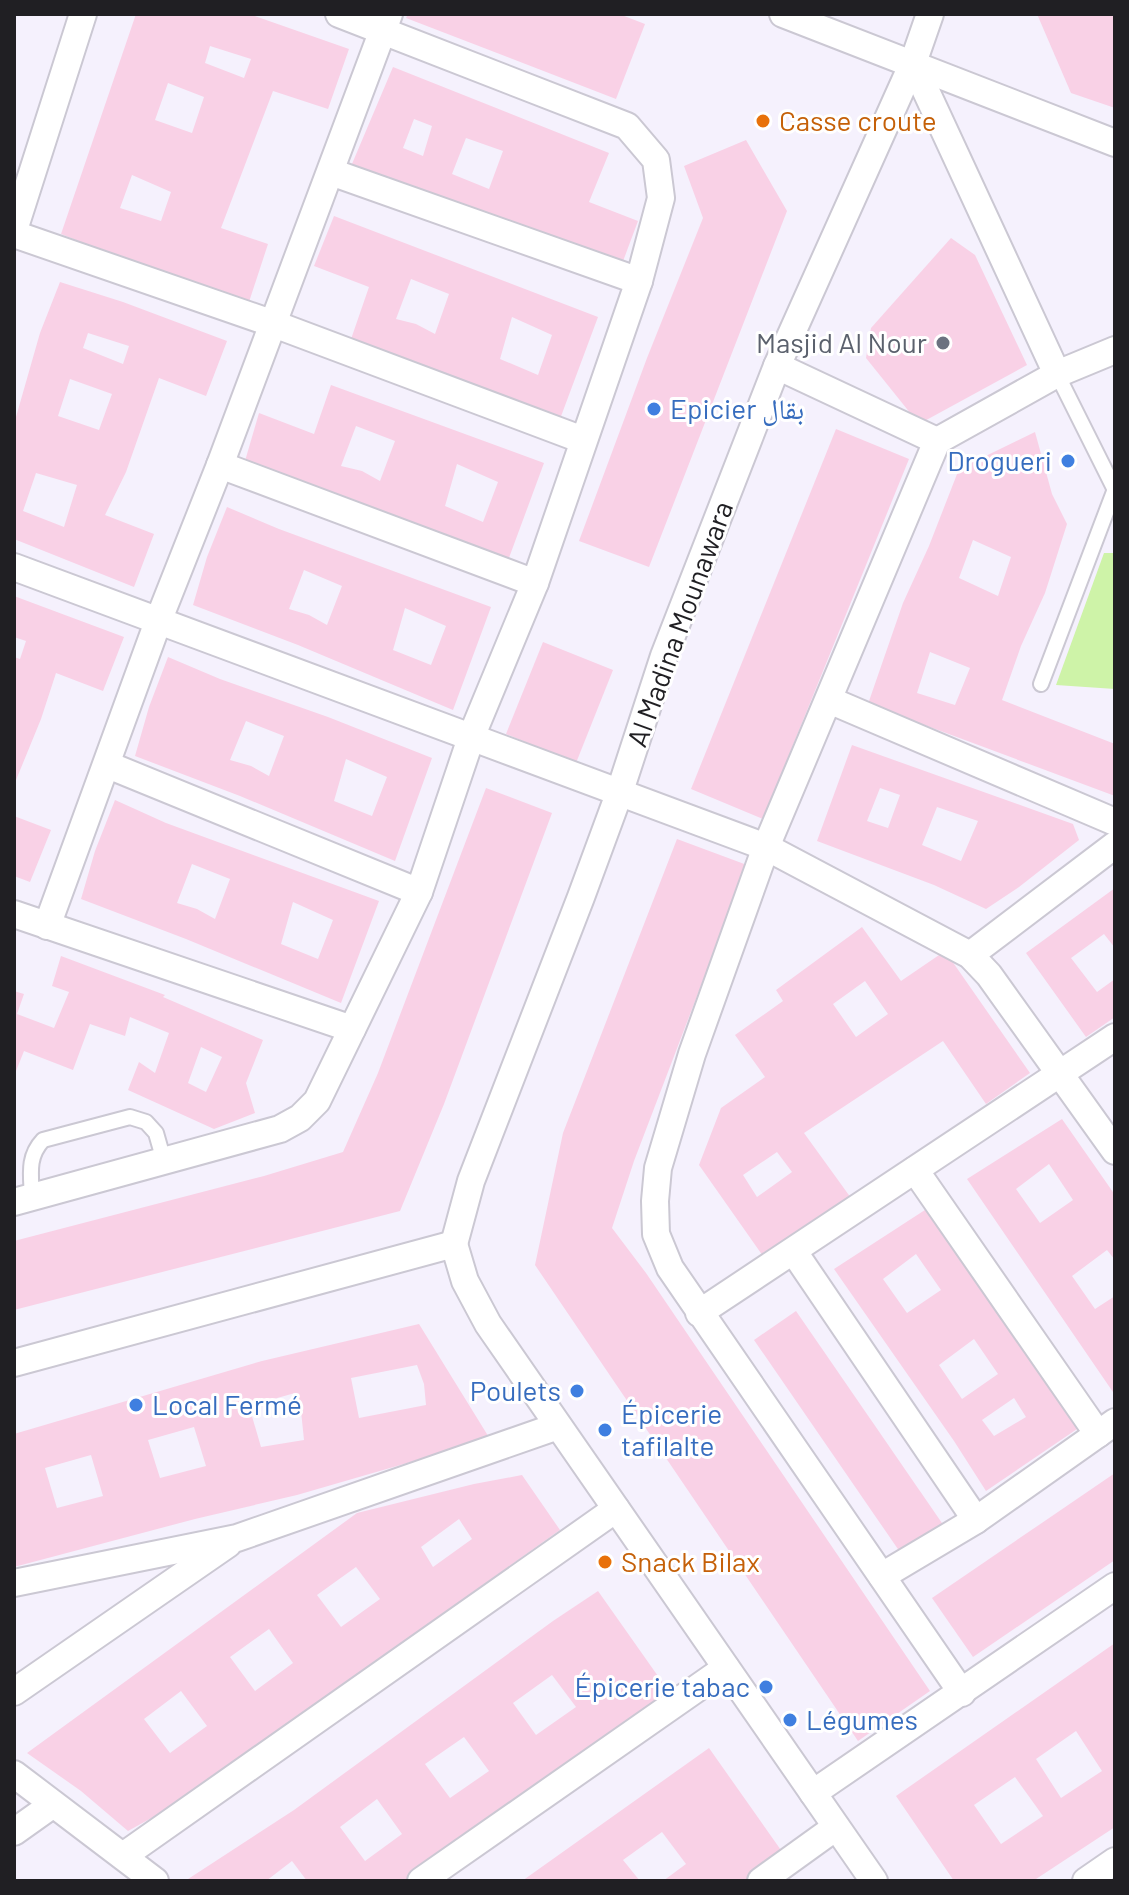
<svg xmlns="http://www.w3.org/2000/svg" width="1129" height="1895" font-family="Barlow,'Noto Naskh Arabic',sans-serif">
<rect width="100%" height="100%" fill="#f5f1fd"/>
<path fill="#cef3a8" d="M1104,553H1115V689L1056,685Z"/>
<g fill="#f9d1e6" fill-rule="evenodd">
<path d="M136,14H249L349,49L328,109L273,91L221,228L268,244L248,305L186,284L61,234ZM210,46L251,59L244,78L205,63ZM168,83L204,97L192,133L155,120ZM132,175L171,192L161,221L120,208Z"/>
<path d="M408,14H619L645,24L616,99L406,18Z"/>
<path d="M1037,14H1115V108L1071,93Z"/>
<path d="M393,67L609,153L589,202L638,221L619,272L349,171ZM414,119L432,126L423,156L403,148ZM466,138L503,151L489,189L452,174Z"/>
<path d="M746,140L787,211L649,567L579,541L647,358L703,218L684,166Z"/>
<path d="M334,216L598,317L560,419L350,342L369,287L314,266ZM411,279L449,294L435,334L416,324L396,319ZM512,317L552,335L538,375L500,359Z"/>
<path d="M951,238L975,255L1027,365L919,424L866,358L871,328Z"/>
<path d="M60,282L123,302L227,341L206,396L159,378L126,472L105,515L154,534L134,587L14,539V424L40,333ZM88,333L129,346L123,364L83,348ZM70,379L112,394L99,430L58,416ZM36,473L77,485L64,527L23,511Z"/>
<path d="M331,385L544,463L506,566L245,461L259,413L314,434ZM356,426L395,441L380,481L362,471L341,466ZM457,464L498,482L483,522L445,506Z"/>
<path d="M836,429L909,459L763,819L691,789Z"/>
<path d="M1035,432L1052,494L1067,524L1045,593L1021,646L1002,700L1115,744V796L868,704L903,603L929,546L959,469ZM973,540L1011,557L998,596L959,578ZM930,652L970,668L955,705L917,693Z"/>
<path d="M227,507L279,529L491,607L453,710L298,645L193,605L207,557ZM304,570L342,586L327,625L309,615L289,609ZM405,608L446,626L431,665L393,650Z"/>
<path d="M14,596L124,637L103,691L56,673L41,719L14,785V657L20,659L26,641L14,637Z"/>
<path d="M543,642L613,670L576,763L506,734Z"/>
<path d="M168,657L220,679L328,717L432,758L395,861L240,796L135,756L149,707ZM246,721L284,736L269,776L251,766L230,760ZM346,759L387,777L372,816L334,801Z"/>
<path d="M852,745L1073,824L1079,840L1019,887L986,909L934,885L817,841ZM880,788L900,795L888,828L867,821ZM937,807L978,821L961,861L922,845Z"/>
<path d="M486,788L552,813L444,1104L400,1211L14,1310V1241L264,1176L343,1152L378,1073Z"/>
<path d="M115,800L166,823L379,901L341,1003L186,939L81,899L95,851ZM192,864L230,879L215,919L197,909L177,903ZM293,902L333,920L318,959L281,944Z"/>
<path d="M14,816L51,830L30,882L14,876Z"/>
<path d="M677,839L747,865L634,1161L612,1228L646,1273L930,1691L858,1741L535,1265L563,1133Z"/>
<path d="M1115,888V948L1104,934L1071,958L1097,992L1115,979V1017L1086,1037L1026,953Z"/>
<path d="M862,927L901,981L945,951L1030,1073L986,1104L943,1041L804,1133L851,1198L765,1259L699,1165L721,1108L765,1077L735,1035L783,1001L776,990ZM865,981L888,1014L856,1037L833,1004ZM777,1152L792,1172L757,1197L743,1175Z"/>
<path d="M61,956L165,995L163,997L263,1040L246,1083L255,1113L214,1129L128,1090L139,1062L155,1073L169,1033L130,1017L125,1036L90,1024L73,1070L24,1051L14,1076V991L24,994L17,1014L54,1028L69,992L52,986ZM201,1047L222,1057L206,1092L188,1083Z"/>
<path d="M1062,1119L1115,1195V1260L1107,1250L1072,1276L1095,1309L1115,1296V1395L967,1179ZM1049,1164L1073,1200L1040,1223L1016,1189Z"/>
<path d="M928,1208L1080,1427L986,1491L954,1441L834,1269ZM916,1254L941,1290L907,1313L883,1279ZM974,1339L998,1374L962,1399L939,1365ZM1014,1398L1026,1417L994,1436L982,1420Z"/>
<path d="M796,1311L944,1526L902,1555L754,1340Z"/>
<path d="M419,1324L490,1439L297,1495L195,1519L14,1567V1434L262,1361ZM417,1365L424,1384L426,1405L359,1418L351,1378ZM295,1393L301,1411L304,1440L261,1447L249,1406ZM194,1427L206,1466L160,1478L148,1440ZM91,1455L103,1496L57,1508L45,1468Z"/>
<path d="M1115,1473V1560L973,1657L932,1598Z"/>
<path d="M522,1475L560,1530L173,1806L128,1831L81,1791L27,1753L357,1513L474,1484ZM459,1519L472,1539L433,1567L421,1547ZM356,1567L380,1599L341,1627L317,1595ZM269,1629L293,1663L255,1691L230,1657ZM181,1691L207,1726L170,1753L144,1719Z"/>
<path d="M598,1591L672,1696L414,1881H307L292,1861L266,1881H185L294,1810L553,1621ZM552,1675L576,1707L536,1735L513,1703ZM464,1737L489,1771L450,1798L425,1764ZM377,1799L402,1834L365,1861L340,1827Z"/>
<path d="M1115,1643V1827L1033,1881H954L896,1796ZM1076,1731L1102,1771L1061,1798L1036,1759ZM1015,1777L1043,1816L1001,1844L974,1805Z"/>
<path d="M709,1748L783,1853L746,1881H663L686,1864L662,1832L623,1860L640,1881H522Z"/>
</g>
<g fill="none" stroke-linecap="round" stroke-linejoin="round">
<g stroke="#cbc8d3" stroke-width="18">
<g id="service">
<path d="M1057,374L1115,490"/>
<path d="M1041,684L1115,489"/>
<path d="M32,1197C31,1175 27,1157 43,1140L130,1117L146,1122L156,1133L164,1161"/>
</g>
</g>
<g stroke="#cbc8d3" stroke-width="30">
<g id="minor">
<path d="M783,14L1115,143"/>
<path d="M913,63L1057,374"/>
<path d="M331,172L639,281"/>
<path d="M14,230L83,14"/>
<path d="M14,234L274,324L583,440"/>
<path d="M777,366L937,441"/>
<path d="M220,465L535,583"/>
<path d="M14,567L766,847L970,955L989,975L1115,1151"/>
<path d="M829,700L1115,822"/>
<path d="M108,765L419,892"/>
<path d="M14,914L352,1029"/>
<path d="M47,926L159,619L220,465L389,14"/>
<path d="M970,955L1115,845"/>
<path d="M915,1170L1098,1434"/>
<path d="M14,1202L280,1129L300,1118L317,1101L419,892L472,735L535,583L639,281L661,198L656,160L627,126L339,14"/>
<path d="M454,1244L471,1181L581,897L619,794L664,656L777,366L913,63L930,14"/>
<path d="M454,1244L465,1281L488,1324L874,1881"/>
<path d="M794,1252L976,1520"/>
<path d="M699,1313L1115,1037"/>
<path d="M14,1363L454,1244"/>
<path d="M882,1576L976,1520L1115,1422"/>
<path d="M14,1583L237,1538L558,1426"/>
<path d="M14,1692L228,1544"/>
<path d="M962,1693L670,1268L656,1234L655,1201L658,1168L692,1054L766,847L937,441L1057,374L1115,350"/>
<path d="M14,1774L155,1881"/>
<path d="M813,1793L1115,1586"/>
<path d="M14,1832L52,1805"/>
<path d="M123,1856L616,1509"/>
<path d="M421,1881L726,1668"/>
<path d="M761,1881L836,1827"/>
<path d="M1086,1881L1115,1861"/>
</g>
</g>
<use href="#service" stroke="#fff" stroke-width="14"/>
<use href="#minor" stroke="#fff" stroke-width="26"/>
</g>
<g fill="#e8710a" stroke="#fff" stroke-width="3">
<circle cx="763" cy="121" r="8"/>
<circle cx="605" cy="1562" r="8"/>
</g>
<circle fill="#6b7280" stroke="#fff" stroke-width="3" cx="943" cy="343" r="8"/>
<g fill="#3f7fe0" stroke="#fff" stroke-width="3">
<circle cx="654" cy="409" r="8"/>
<circle cx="1068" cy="461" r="8"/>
<circle cx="577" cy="1391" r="8"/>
<circle cx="136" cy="1405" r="8"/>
<circle cx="605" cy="1430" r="8"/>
<circle cx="766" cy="1687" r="8"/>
<circle cx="790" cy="1720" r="8"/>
</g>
<g text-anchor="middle" stroke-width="6" stroke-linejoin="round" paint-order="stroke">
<g font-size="28" fill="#c56008" stroke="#fff" text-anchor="start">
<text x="779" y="131">Casse croute</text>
<text x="621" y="1572">Snack Bilax</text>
</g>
<g font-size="28" fill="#5b616d" stroke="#fff" text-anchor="end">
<text x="927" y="353">Masjid Al Nour</text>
</g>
<g font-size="28" fill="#366cbe" stroke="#fff" text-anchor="start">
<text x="670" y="419">Epicier بقال</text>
<text x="1052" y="471" text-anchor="end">Drogueri</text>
<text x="561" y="1401" text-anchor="end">Poulets</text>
<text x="152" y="1415">Local Fermé</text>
<text x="621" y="1424">Épicerie<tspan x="621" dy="32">tafilalte</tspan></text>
<text x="750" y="1697" text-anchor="end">Épicerie tabac</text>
<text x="806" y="1730">Légumes</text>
</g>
<g font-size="28" fill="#201f23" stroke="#fff">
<text transform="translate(680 624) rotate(-70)" y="10">Al Madina Mounawara</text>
</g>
</g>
<rect width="1129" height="1895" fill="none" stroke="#201f23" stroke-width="32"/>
</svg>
